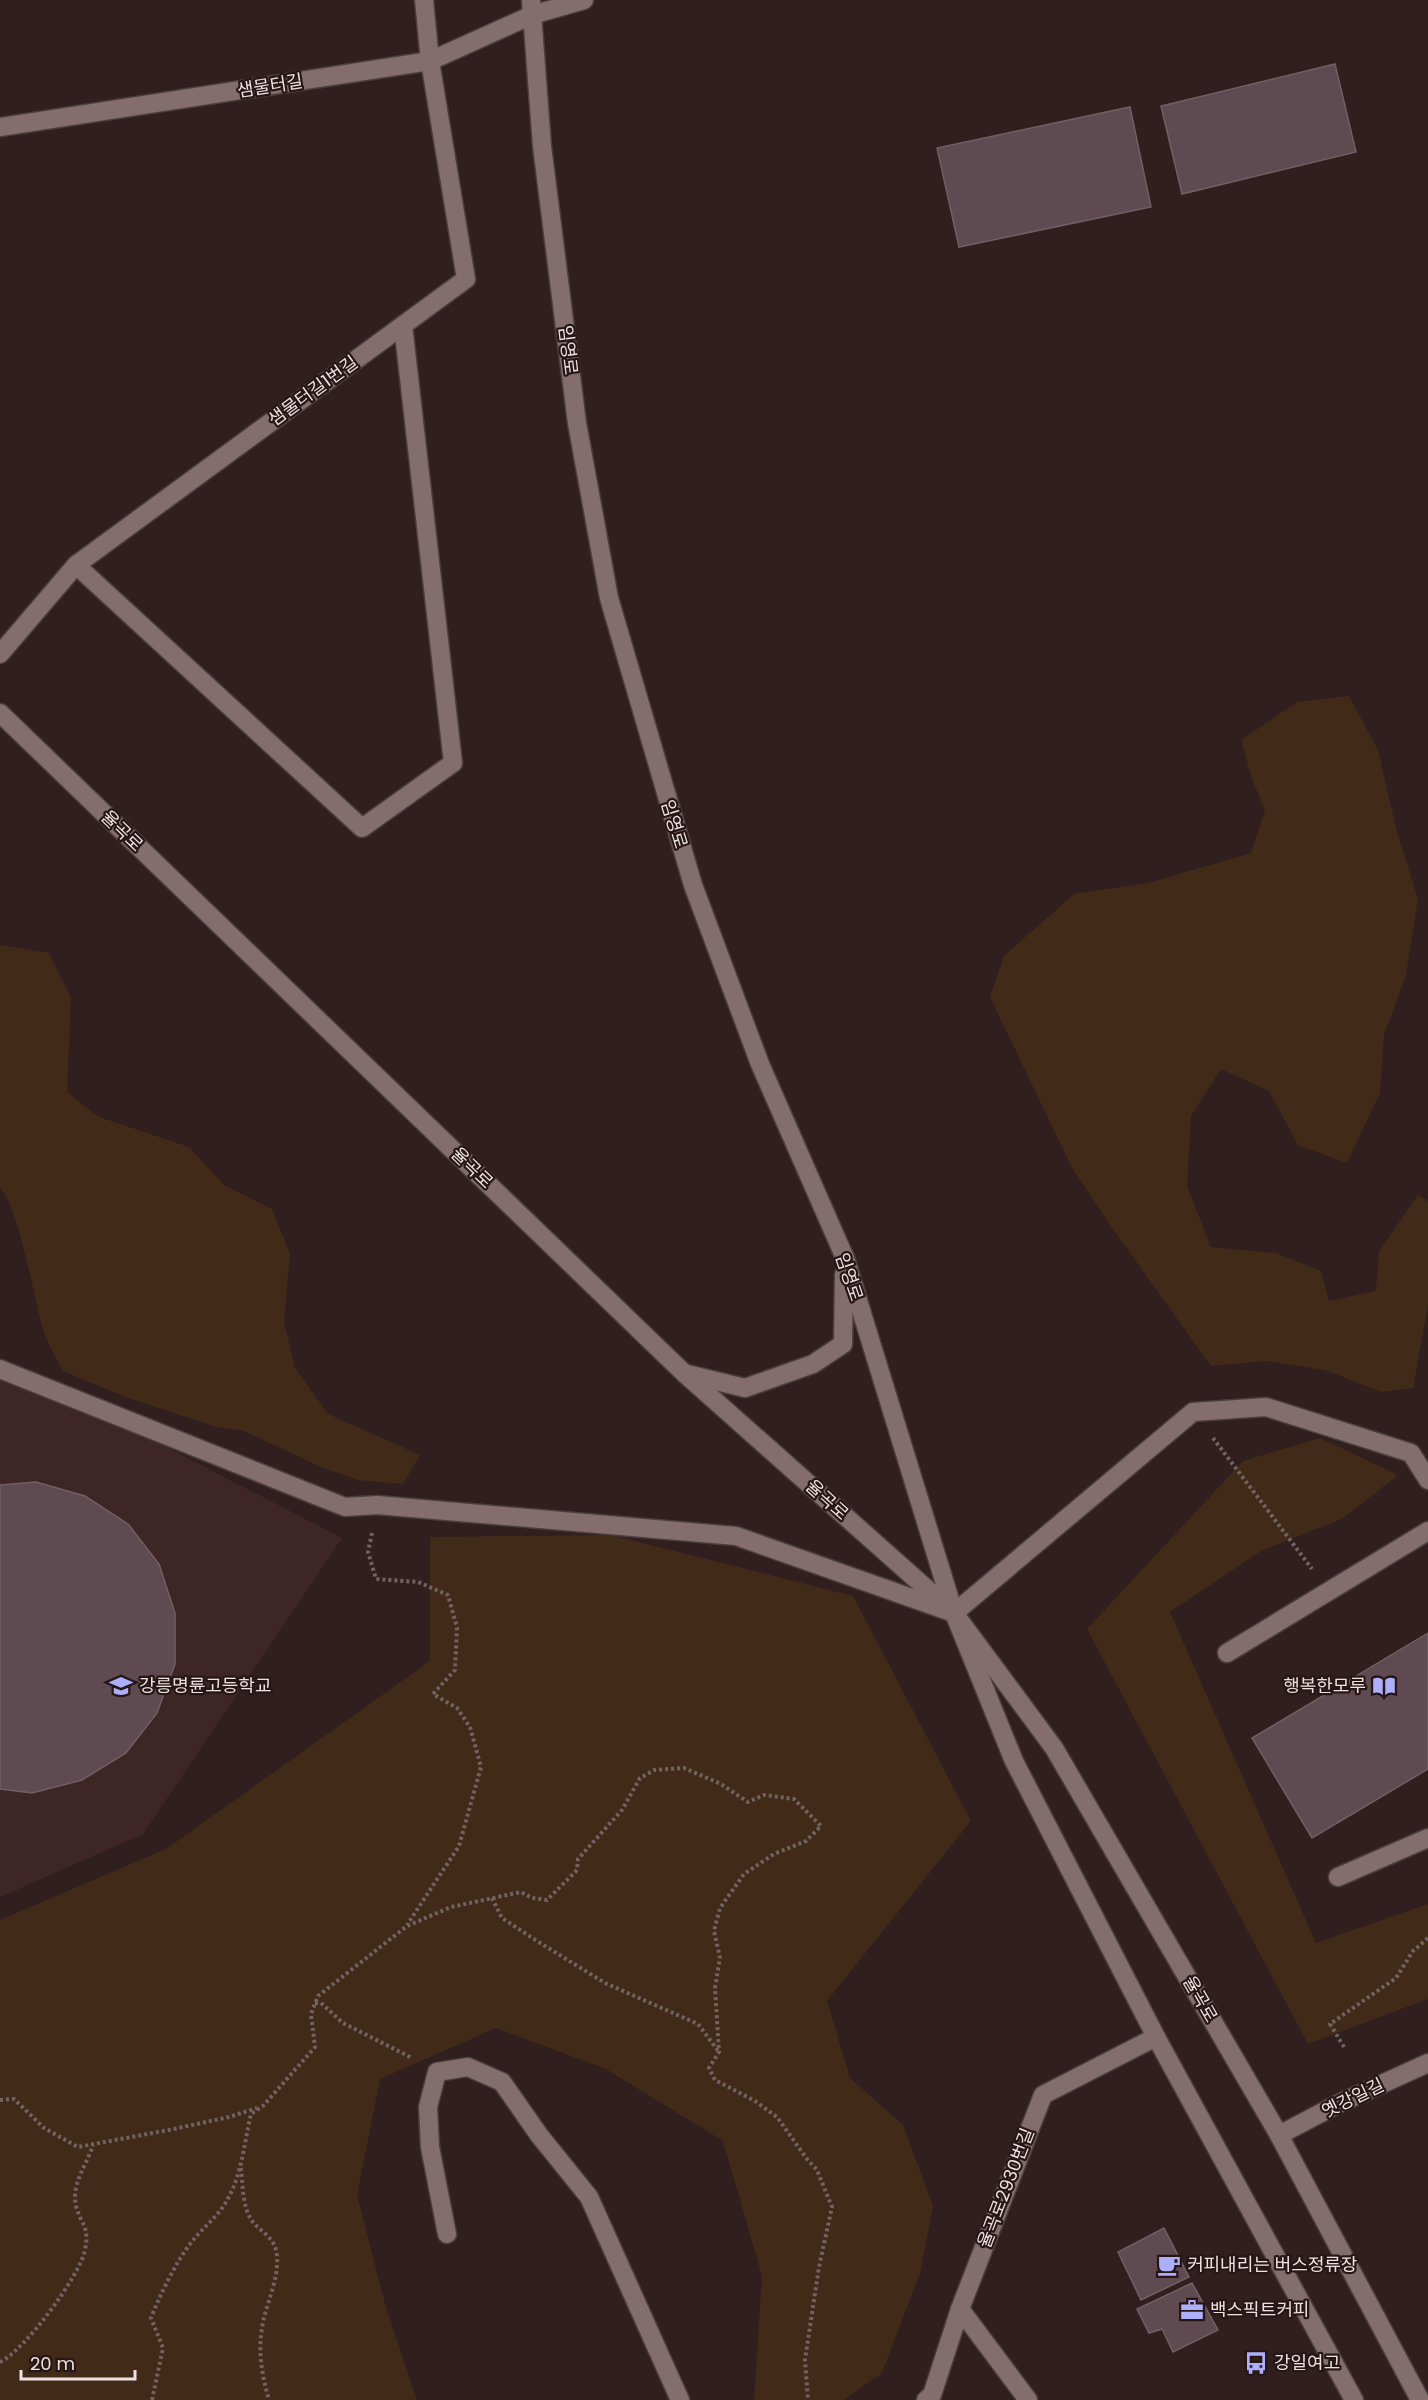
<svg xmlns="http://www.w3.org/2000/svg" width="1428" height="2400" font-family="Poppins,'Noto Sans KR',sans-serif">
<rect width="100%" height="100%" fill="#311f1f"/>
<path fill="#3f2626" d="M0,1361L342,1538L143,1834L0,1897Z"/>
<g fill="#422a18">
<path d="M1349,696L1378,750L1397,832L1418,899L1406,975L1384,1035L1380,1093L1347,1163L1298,1145L1269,1091L1221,1069L1191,1116L1187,1186L1211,1247L1276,1253L1321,1271L1329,1301L1376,1291L1379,1251L1418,1195L1428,1201V1305L1413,1388L1381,1392L1325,1370L1266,1361L1211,1366L1115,1232L1072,1168L990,997L1004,956L1074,894L1148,883L1251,853L1265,810L1252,779L1241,740L1297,702Z"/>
<path d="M0,945L49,953L71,998L67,1092L99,1117L189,1147L224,1185L272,1209L290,1254L284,1322L295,1368L328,1414L420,1455L403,1484L358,1480L321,1467L244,1431L217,1427L128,1398L63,1371C56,1357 47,1343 43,1329C34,1299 19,1207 0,1188Z"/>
<path d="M1320,1438L1398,1475L1342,1519L1261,1551L1170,1612L1316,1943L1428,1904V1999L1308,2044L1087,1629L1243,1461Z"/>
<path d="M611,1535L853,1596L971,1821L827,2001L850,2078L903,2125L933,2206L920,2273L882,2373L844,2400H754L762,2276L723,2141L606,2069L496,2028L380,2079L357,2195L384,2300L417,2400H0V1920L166,1849L430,1661V1537Z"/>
</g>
<g fill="#5e4a50" stroke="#735e64" stroke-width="1.5">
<path d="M1335,64L1356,152L1182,194L1161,106Z"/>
<path d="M1130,107L1151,207L959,247L937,148Z"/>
<path d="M36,1482L85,1496L128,1524L159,1564L175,1613V1664L157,1713L126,1753L82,1780L32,1793L0,1789V1485Z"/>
<path d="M1428,1633V1769L1312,1838L1252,1738Z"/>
<path d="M1164,2228L1189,2277L1141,2300L1118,2252Z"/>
<path d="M1192,2283L1218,2330L1173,2352L1162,2329L1149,2333L1137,2309Z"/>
</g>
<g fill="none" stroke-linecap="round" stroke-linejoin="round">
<g stroke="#4c3d3d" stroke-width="21">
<g id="lane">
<path d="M0,1369L345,1507L377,1505L736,1536L954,1613L1193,1412L1266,1407L1411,1453L1428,1480"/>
<path d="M1227,1653L1428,1531"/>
<path d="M1338,1877L1428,1838"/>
</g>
</g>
<g stroke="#4c3d3d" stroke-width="21">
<g id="street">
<path d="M0,127L430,61L532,15L584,0"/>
<path d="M76,565L362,828L453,763L403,325"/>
<path d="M0,654L76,565L466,279L430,61L424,0"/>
<path d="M1279,2135L1338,2104L1428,2063"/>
<path d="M447,2234L430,2147L428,2107L437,2072L468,2067L502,2082L539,2135L589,2197L680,2400"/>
<path d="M960,2309L1028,2400"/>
<path d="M926,2400L932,2395L960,2309L1043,2095L1156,2037"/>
</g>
</g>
<g stroke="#4c3d3d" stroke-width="21">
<g id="secondary">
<path d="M531,0L542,146L577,423L609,598L693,885L760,1064L845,1258L954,1613L1014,1761L1156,2037L1354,2400"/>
<path d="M0,713L685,1374L954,1613L1054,1748L1279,2135L1420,2400"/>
<path d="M687,1374L745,1388L813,1364L843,1344L844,1275"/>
</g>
</g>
<g stroke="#726262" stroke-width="4" stroke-dasharray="3 3" stroke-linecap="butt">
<path d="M1213,1438L1312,1569"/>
<path d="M372,1533L368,1552L376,1579L418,1582L448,1595L457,1628L455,1670L433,1694L457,1708L470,1727L481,1767L459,1846L407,1925"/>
<path d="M492,1898L502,1918L537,1941L605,1983L698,2024L719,2052"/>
<path d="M315,2003H321L343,2023L412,2058"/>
<path d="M1344,2047L1330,2024L1396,1978L1413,1951L1428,1938"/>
<path d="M0,2100L14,2099L44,2128L78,2147L174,2129L229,2117L257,2108"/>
<path d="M241,2168C243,2185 242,2208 253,2222C260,2231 273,2237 276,2250C281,2272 269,2297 264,2318C257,2347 261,2372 269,2400"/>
<path d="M0,2362C24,2351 80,2276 85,2250C90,2226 81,2225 76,2206C71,2183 87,2165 93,2145"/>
<path d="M152,2400L163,2348L151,2318C159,2297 176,2262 190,2244C201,2229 216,2219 226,2202C242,2176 244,2143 251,2114L263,2106L315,2047L311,2014L318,1996L407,1926L451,1907L521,1892L532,1898L547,1900L577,1870L578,1859L622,1810L640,1778L654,1770L684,1768L721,1784L748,1802L764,1795L794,1799L821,1826L806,1841L774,1854L744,1874L720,1908L714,1931L720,1958L715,1988L719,2052L709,2068L715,2080L755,2101L777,2117L807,2159L817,2170L832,2207L819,2267L805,2360L808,2400"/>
</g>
<use href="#lane" stroke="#836d6d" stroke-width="18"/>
<use href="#street" stroke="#836d6d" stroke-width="18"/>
<use href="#secondary" stroke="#836d6d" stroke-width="18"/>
</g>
<defs>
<g id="school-bare" transform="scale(1.8)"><path d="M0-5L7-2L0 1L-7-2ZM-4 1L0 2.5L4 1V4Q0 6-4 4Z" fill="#adaffb" stroke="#271616" stroke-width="2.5" paint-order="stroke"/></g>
<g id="library-bare" transform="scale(1.8)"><path d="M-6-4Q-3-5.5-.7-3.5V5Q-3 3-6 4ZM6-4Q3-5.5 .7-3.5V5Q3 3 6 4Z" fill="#adaffb" stroke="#271616" stroke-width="2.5" paint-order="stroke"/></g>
<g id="cafe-bare" transform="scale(1.8)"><path d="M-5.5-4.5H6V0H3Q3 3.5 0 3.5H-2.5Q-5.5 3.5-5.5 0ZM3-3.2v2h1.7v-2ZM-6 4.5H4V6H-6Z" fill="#adaffb" stroke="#271616" stroke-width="2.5" paint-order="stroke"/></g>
<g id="office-bare" transform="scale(1.8)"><path d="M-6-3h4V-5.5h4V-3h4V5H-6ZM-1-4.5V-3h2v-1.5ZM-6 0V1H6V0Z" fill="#adaffb" stroke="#271616" stroke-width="2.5" paint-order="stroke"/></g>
<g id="bus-bare" transform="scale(1.8)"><path d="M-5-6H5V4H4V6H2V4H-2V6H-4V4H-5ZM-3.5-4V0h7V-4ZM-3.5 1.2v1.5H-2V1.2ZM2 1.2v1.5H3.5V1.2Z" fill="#adaffb" stroke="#271616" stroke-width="2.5" paint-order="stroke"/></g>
</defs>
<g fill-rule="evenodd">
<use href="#school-bare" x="121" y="1686"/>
<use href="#library-bare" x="1384" y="1686"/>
<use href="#cafe-bare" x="1169" y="2265"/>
<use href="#office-bare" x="1192" y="2310"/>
<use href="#bus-bare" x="1256" y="2363"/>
</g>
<g text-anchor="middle" stroke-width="4.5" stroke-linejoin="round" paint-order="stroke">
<g font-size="18" fill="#ede0e0" stroke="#271616">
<text transform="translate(270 86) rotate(-9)" y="6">샘물터길</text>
<text transform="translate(568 350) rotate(83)" y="6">임영로</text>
<text transform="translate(313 391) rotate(-36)" y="6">샘물터길1번길</text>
<text transform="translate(674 824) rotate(73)" y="6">임영로</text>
<text transform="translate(122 831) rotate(44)" y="6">율곡로</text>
<text transform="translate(472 1168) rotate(44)" y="6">율곡로</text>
<text transform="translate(849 1277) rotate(71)" y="6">임영로</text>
<text transform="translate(827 1500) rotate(42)" y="6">율곡로</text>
<text transform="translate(1200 1999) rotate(60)" y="6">율곡로</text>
<text transform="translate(1353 2098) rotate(-26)" y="6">옛강일길</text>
<text transform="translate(1006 2188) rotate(-69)" y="6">율곡로2930번길</text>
</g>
<g font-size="18" fill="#ede0e0" stroke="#271616" text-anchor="start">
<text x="139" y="1692">강릉명륜고등학교</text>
<text x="1366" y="1692" text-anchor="end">행복한모루</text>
<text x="1187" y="2271">커피내리는 버스정류장</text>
<text x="1210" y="2316">백스픽트커피</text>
<text x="1274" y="2369">강일여고</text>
</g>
</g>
<path d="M21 2370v9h114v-9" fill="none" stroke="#ede0e0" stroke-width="3"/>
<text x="30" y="2370" font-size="18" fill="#ede0e0" stroke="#271616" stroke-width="4.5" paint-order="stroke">20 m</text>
</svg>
